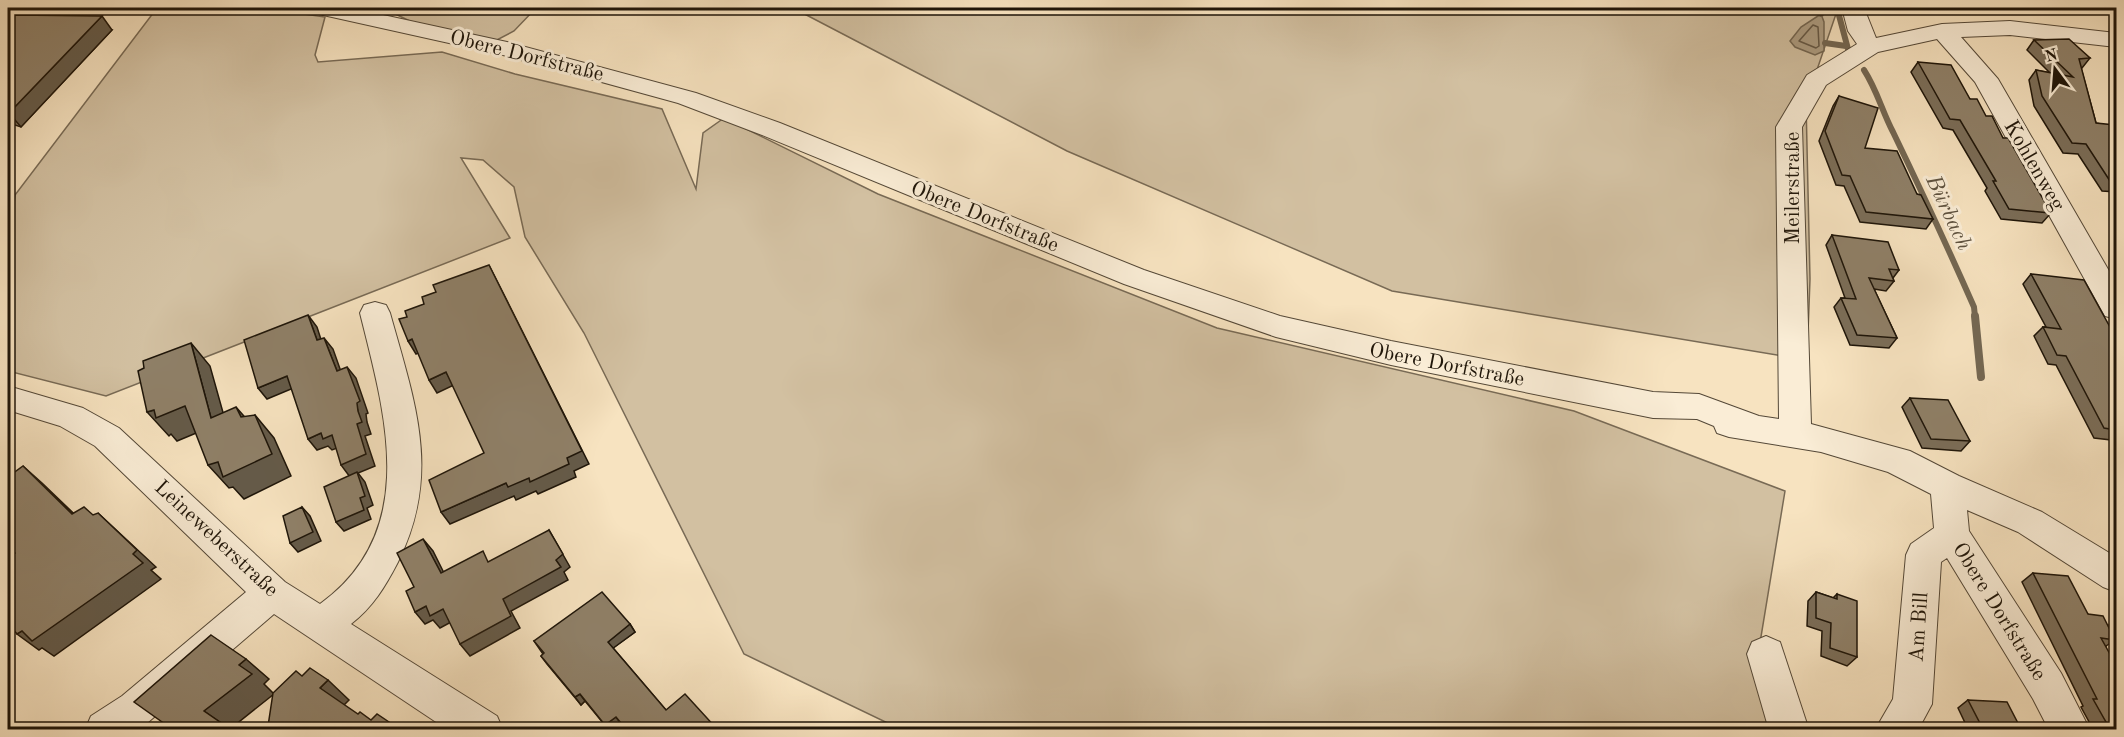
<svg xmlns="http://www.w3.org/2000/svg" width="2124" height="737" font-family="'Old Standard TT',serif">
<rect width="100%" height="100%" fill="#f7e3c0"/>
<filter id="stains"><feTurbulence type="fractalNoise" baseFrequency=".00333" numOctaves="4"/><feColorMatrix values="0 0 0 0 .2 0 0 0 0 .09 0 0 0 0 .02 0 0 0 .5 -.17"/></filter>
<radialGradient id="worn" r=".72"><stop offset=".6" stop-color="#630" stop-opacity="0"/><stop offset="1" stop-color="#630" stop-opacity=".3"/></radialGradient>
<g fill="#d2c0a1" stroke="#786a55" stroke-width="1.5">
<path d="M157,8H262L325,17L315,55L318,62L442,52L515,74L662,109L696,189L703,133L724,118L878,194L1217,328L1574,411L1785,491L1758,655L1788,729H900L744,654L584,333L525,237L514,187L483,160L461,158L510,238L106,396L8,371V257L15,195Z"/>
<path d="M392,8H536L514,31L495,41L418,25L387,10Z"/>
<path d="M793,8H1838L1806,102L1810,279L1807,360L1392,291L1067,151Z"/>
</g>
<path fill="#ad9d82" stroke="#746752" stroke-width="1.5" d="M1821,14L1824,22V51L1815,55L1795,47L1790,41L1801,27Z"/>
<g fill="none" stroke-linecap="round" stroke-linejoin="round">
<path stroke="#665946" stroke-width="1.5" d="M1813,25L1818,27L1819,46L1816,48L1799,41Z"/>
<g stroke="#746752" stroke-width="6">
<path d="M1837,8L1848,49"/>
<path d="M1821,14L1822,8"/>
<path d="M1825,43L1846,46"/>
<path d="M1864,70C1877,90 1882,111 1893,132C1921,190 1948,248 1974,307L1975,317"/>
</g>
<g stroke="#746752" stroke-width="8">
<path d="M1975,316L1981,377"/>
<path d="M2111,627L2116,639"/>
</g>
<g stroke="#544837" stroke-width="2">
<g id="minor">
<path d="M310,8H351L507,42L696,93L780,123L1144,270L1280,316L1391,341L1653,392L1699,394L1759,416L1779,419L1776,127L1807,75L1857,44L1848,31L1842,8H1864L1876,38L1942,24L2010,21L2116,33V47L2010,35L1961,37L1998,79L2116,283V319L2105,316L1975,82L1937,39L1878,52L1826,85L1802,127L1811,424L1910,451L1959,476L2042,512L2116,557V592L2103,587L2018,532L1967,510L1969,531L2061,673L2090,730H2049L2033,699L1947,558L1941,562L1932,704L1918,730H1875L1893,699L1906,555L1911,544L1934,528L1931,494L1888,472L1821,452L1729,437L1717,433L1714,426L1697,419L1653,418L1391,365L1276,337L1124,284L762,135L678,103L503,55L314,13Z"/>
<path d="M375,302L386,305L390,313C415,403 442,473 398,562C385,587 373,607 351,624L497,716L503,730H448L274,614L139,730H85L91,716L122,696L246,592L95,446L60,426L8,410V386L83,408L119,428L285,582L320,604C421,531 385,414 360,313L364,305Z"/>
<path d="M1766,636L1780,642L1809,730H1769L1747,654L1752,642Z"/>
</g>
</g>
<use href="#minor" fill="#faedd6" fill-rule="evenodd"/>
</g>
<g fill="#7b6e59" stroke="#1e1509" stroke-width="1.5">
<path d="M8,22L112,30L21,127L12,124L8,127Z"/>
<path d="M2034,40L2090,58L2082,68H2081L2096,123L2116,127V192L2102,191L2078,154L2063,153L2034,106L2029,80L2036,70L2050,73L2027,50Z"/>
<path d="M1918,62L1970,99L2003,138L2051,213L2042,223L2001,219L1985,191L1987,188L1953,130L1943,128L1911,72Z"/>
<path d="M1839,96L1865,148L1917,194L1933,219L1926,229L1860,222L1844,186L1836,185L1819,141L1833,106Z"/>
<path d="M1832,235L1899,270L1893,278L1894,281L1886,291L1874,289L1897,338L1889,348L1850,345L1834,307L1841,298H1845L1826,245Z"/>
<path d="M2031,274L2116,338V450L2111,440L2094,438L2056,365L2048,364L2034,336L2043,327H2046L2023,284Z"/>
<path d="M1910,398L1970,441L1961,451L1922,448L1902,407Z"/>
<path d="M2033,573L2088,614L2115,640L2106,646L2116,729H2093L2081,707L2083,706L2022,582Z"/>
<path d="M1816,592L1833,598L1837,594L1857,657L1847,666L1821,656L1822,631L1807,626L1808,601Z"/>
<path d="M630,624L635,632L613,648L666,710L717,729H625L621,724L614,729H608L585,701L581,705L547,664L541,656L543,654L534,641Z"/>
<path d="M1968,700L2021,729H1968L1958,708Z"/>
</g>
<g fill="#645a49" stroke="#1e1509" stroke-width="1.5">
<path d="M102,16L112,30L21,127L9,113Z"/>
<path d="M8,119L12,124L9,127L8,125Z"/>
<path d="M489,265L589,464L574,471L576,477L538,494L536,491L516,500L514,496L450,524L441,512L506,483L529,478Z"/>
<path d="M308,315L317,327L325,352L317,340Z"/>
<path d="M324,338L333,349L345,383L337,371Z"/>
<path d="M412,339L421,352L416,354L408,341Z"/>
<path d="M191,343L210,366L231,441L211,418Z"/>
<path d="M347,367L356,378L368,413L366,414L367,422L371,434L365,436L375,466L358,473L365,482L373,505L367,508L371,519L344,531L336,522L350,477L341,465L357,424L358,411Z"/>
<path d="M446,372L454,385L437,393L429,380Z"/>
<path d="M287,376L296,387L267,399L258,388Z"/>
<path d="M185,406L206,429L177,441L171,434L169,436L147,412L154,410Z"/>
<path d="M236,407L256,430L241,417Z"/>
<path d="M255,415L274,438L291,476L244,499L233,487L229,488L208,465Z"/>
<path d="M321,433L332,435L340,447L332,450L328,446L317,450L308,439Z"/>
<path d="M23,466L42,483L92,531L72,514Z"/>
<path d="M302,507L310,516L321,541L298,552L290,543Z"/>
<path d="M98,513L156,567L151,570L161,579L54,656L42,648L39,650L17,634L133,554Z"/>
<path d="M549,530L570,567L564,572L568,580L511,611L520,628L470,656L460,644L503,599Z"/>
<path d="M423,539L433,551L450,585L441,573Z"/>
<path d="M426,606L443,609L453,621L440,628L433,620L425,624L415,612Z"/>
<path d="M630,624L635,632L612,649L608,642Z"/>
<path d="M246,659L269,679L264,684L274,694L230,729L204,711L239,665Z"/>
<path d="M328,680L349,700L341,708L320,688Z"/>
<path d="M580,694L585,701L581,705L575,697Z"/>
<path d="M616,717L621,724L614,729H609L605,725Z"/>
</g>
<g fill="#8f8068" stroke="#1e1509" stroke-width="1.5">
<path d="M14,15L102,16L9,113L8,112V22Z"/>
<path d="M2069,39L2090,58L2079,59L2096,123L2115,125L2116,127V182L2110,181L2086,144L2072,143L2042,96L2036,70L2073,77L2034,40Z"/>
<path d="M1918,62L1951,65L1970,99H1977L1986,116H1992L2003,138H2008L2051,213L2009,209L1993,181H1996L1960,120L1950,119Z"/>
<path d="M1839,96L1878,108L1865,148L1897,151L1917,194L1921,195L1933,219L1866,212L1850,176L1842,175L1825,131Z"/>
<path d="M1832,235L1888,242L1899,270L1889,269L1894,281L1869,278L1897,338L1857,335L1841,298L1856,299Z"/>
<path d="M489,265L582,451L567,458L569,464L530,482L529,478L508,487L506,483L441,512L429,480L484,453L446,372L429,380L412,339L408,341L399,319L407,317L405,311L424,304L422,297L436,292L433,285Z"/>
<path d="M2031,274L2084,280L2116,338V430L2104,428L2066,356L2057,355L2043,327L2061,329Z"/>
<path d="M308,315L317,340L324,338L337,371L347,367L360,401L357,403L358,411L362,422L357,424L366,454L341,465L332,435L323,439L321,433L308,439L287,376L258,388L244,340Z"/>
<path d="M191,343L211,418L236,407L241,417L255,415L272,454L223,477L218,462L208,465L185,406L156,418L154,410L147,412L138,371L144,368L143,361Z"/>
<path d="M1910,398L1948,400L1970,441L1931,439Z"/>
<path d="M23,466L72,514L84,507L93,515L98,513L137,550L133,554L143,563L32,641L22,631L17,634L8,623V557L15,553L8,545V477Z"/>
<path d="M357,472L365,496L360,498L364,510L336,522L324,487Z"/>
<path d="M302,507L313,532L290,543L283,516Z"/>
<path d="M549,530L563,554L556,560L561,567L503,599L511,616L460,644L443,609L430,616L426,606L415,612L406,591L414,587L397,553L423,539L441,573L483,551L488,562Z"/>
<path d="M2033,573L2068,576L2088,614L2103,616L2115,640L2101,638L2116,665V729H2110L2093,699H2097Z"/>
<path d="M602,592L630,624L608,642L666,710L685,694L717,729H626L616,717L605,725L580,694L575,697L541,656L544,653L534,641Z"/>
<path d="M1816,592L1837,599V594L1857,601V657L1830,648L1831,623L1816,618Z"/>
<path d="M211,635L246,659L239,665L252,674L204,711L230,729H172L134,702Z"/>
<path d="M310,668L328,680L320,688L358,714L360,712L371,720L377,714L395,726L392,729H264L268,726L273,693L296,671L302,676Z"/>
<path d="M1968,700L2007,702L2021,729H1983Z"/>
</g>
<g text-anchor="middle" stroke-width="6" stroke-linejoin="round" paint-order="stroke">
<g font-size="21" fill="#1e1509" stroke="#faedd6">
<text transform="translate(527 55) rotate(14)" y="7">Obere Dorfstraße</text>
<text transform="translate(2035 165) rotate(60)" y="7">Kohlenweg</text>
<text transform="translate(1792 188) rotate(-90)" y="7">Meilerstraße</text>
<text transform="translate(985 216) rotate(22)" y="7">Obere Dorfstraße</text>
<text transform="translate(1447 364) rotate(11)" y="7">Obere Dorfstraße</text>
<text transform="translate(217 538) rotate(43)" y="7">Leineweberstraße</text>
<text transform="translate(2000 611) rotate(58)" y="7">Obere Dorfstraße</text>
<text transform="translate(1918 627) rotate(-86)" y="7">Am Bill</text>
</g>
<g font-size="22" font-style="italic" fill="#5e523f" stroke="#faedd6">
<text transform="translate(1950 212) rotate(65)" y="8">Bürbach</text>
</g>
</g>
<rect width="2124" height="737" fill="none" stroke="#f7e3c0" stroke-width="30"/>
<rect x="9" y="9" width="2106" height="719" fill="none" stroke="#1e1509" stroke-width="3"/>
<rect x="15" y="15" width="2094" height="707" fill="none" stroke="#1e1509" stroke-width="1.5"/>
<g transform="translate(2055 69) rotate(344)" stroke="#faedd6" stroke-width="4.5" paint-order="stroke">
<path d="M0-4.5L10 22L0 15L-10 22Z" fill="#1e1509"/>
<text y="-9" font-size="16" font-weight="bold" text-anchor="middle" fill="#1e1509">N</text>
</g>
<rect width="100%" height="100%" filter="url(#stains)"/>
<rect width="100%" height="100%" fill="url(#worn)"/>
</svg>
